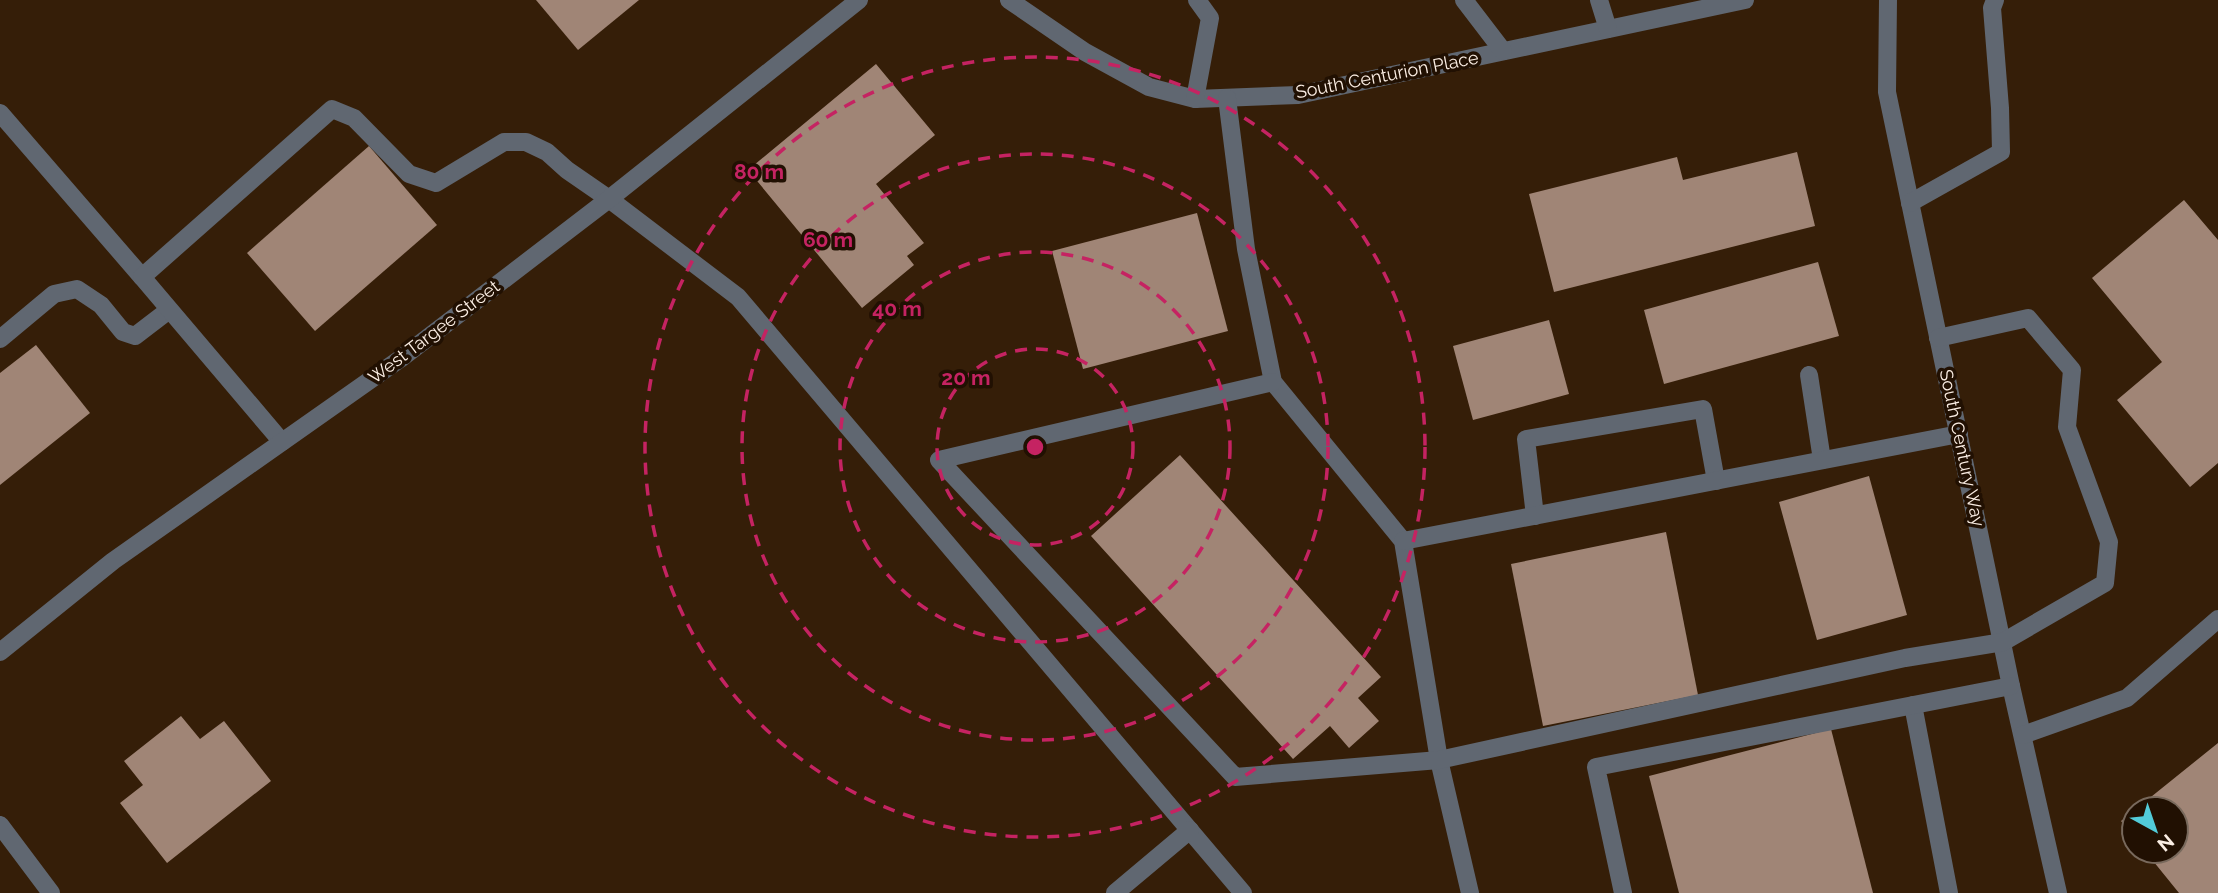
<svg xmlns="http://www.w3.org/2000/svg" width="2218" height="893" font-family="Raleway,sans-serif">
<rect width="100%" height="100%" fill="#2b1908"/>
<path fill="#351e08" fill-rule="evenodd" d="M0,0H2218V893H0ZM2134,809H2176V851H2134Z"/>
<g fill="#a08576">
<path d="M536,0H639L578,50Z"/>
<path d="M876,64L935,135L876,184L924,243L907,256L914,265L862,308L748,170Z"/>
<path d="M369,146L437,225L315,331L247,253Z"/>
<path d="M1797,152L1815,226L1554,292L1529,194L1677,157L1683,180Z"/>
<path d="M2184,200L2218,240V463L2190,487L2117,400L2162,362L2092,278Z"/>
<path d="M1197,213L1228,331L1083,369L1052,251Z"/>
<path d="M1818,262L1839,336L1664,384L1644,310Z"/>
<path d="M1549,320L1569,394L1473,420L1453,346Z"/>
<path d="M36,345L90,413L0,485V373Z"/>
<path d="M1180,455L1381,677L1358,698L1379,721L1349,748L1330,726L1293,759L1091,536Z"/>
<path d="M1869,476L1907,615L1817,640L1779,502Z"/>
<path d="M1666,532L1698,695L1543,726L1511,564Z"/>
<path d="M181,716L200,739L224,721L271,781L167,863L120,803L143,785L124,761Z"/>
<path d="M1831,729L1873,893H1679L1649,776Z"/>
<path d="M2218,743V893H2179L2145,851H2176V809H2136Z"/>
<path d="M2134,811V837L2121,821Z"/>
</g>
<g fill="none" stroke-linecap="round" stroke-linejoin="round">
<g stroke="#606771" stroke-width="18">
<path d="M1009,0L1085,52L1149,87L1195,99L1298,95L1745,0"/>
<path d="M1464,0L1503,51"/>
<path d="M1599,0L1608,29"/>
<path d="M1888,0L1887,92L2011,686L2058,893"/>
<path d="M1227,98L1246,249L1273,382L1403,541L1439,760L1470,893"/>
<path d="M1195,99L1210,18L1197,0"/>
<path d="M0,113L142,277"/>
<path d="M1910,203L2001,152L2000,108L1992,8L1995,0"/>
<path d="M0,339L54,294L77,289L101,305L123,332L135,336L169,310"/>
<path d="M1809,375L1822,460"/>
<path d="M1273,382L939,460L1235,777L1439,760L1905,658L2003,642L2105,583L2109,542L2067,427L2072,370L2028,318L1938,338"/>
<path d="M282,442L142,277L332,109L354,118L409,174L436,183L504,142H526L547,152L567,170L609,199L738,297L1243,893"/>
<path d="M1535,516L1526,439L1703,409L1716,481"/>
<path d="M1403,541L1959,434"/>
<path d="M0,652L113,561L400,359L609,199L859,0"/>
<path d="M1913,705L1949,893"/>
<path d="M2023,735L2127,698L2218,619"/>
<path d="M0,825L51,893"/>
<path d="M1115,893L1190,830"/>
<path d="M1623,893L1596,767L2011,686"/>
</g>
</g>
<g fill="none" stroke="#c52362" stroke-width="3.5" stroke-dasharray="12 9">
<circle cx="1035" cy="447" r="98"/>
<circle cx="1035" cy="447" r="195"/>
<circle cx="1035" cy="447" r="293"/>
<circle cx="1035" cy="447" r="390"/>
</g>
<g text-anchor="middle" stroke-width="7" stroke-linejoin="round" paint-order="stroke">
<g font-size="18" fill="#fbeee4" stroke="#211002">
<text transform="translate(1387 75) rotate(-11)" y="6">South Centurion Place</text>
<text transform="translate(434 332) rotate(-37)" y="6">West Targee Street</text>
<text transform="translate(1962 448) rotate(78)" y="6">South Century Way</text>
</g>
</g>
<circle cx="1035" cy="447" r="10" fill="#c52362" stroke="#211002" stroke-width="3.5"/>
<g font-size="21" text-anchor="middle" font-weight="bold" fill="#c52362" stroke="#211002" stroke-width="7" stroke-linejoin="round" paint-order="stroke">
<text x="759" y="179">80 m</text>
<text x="828" y="247">60 m</text>
<text x="897" y="316">40 m</text>
<text x="966" y="385">20 m</text>
</g>
<g transform="translate(2155 830) rotate(140)"><circle r="33" fill="#211002" stroke="#78695c" stroke-width="2"/>
<path d="M0-5L12 26L0 18L-12 26Z" fill="#52cbd9"/>
<text y="-10" font-size="19" font-weight="bold" text-anchor="middle" fill="#fbeee4">N</text>
</g>
</svg>
